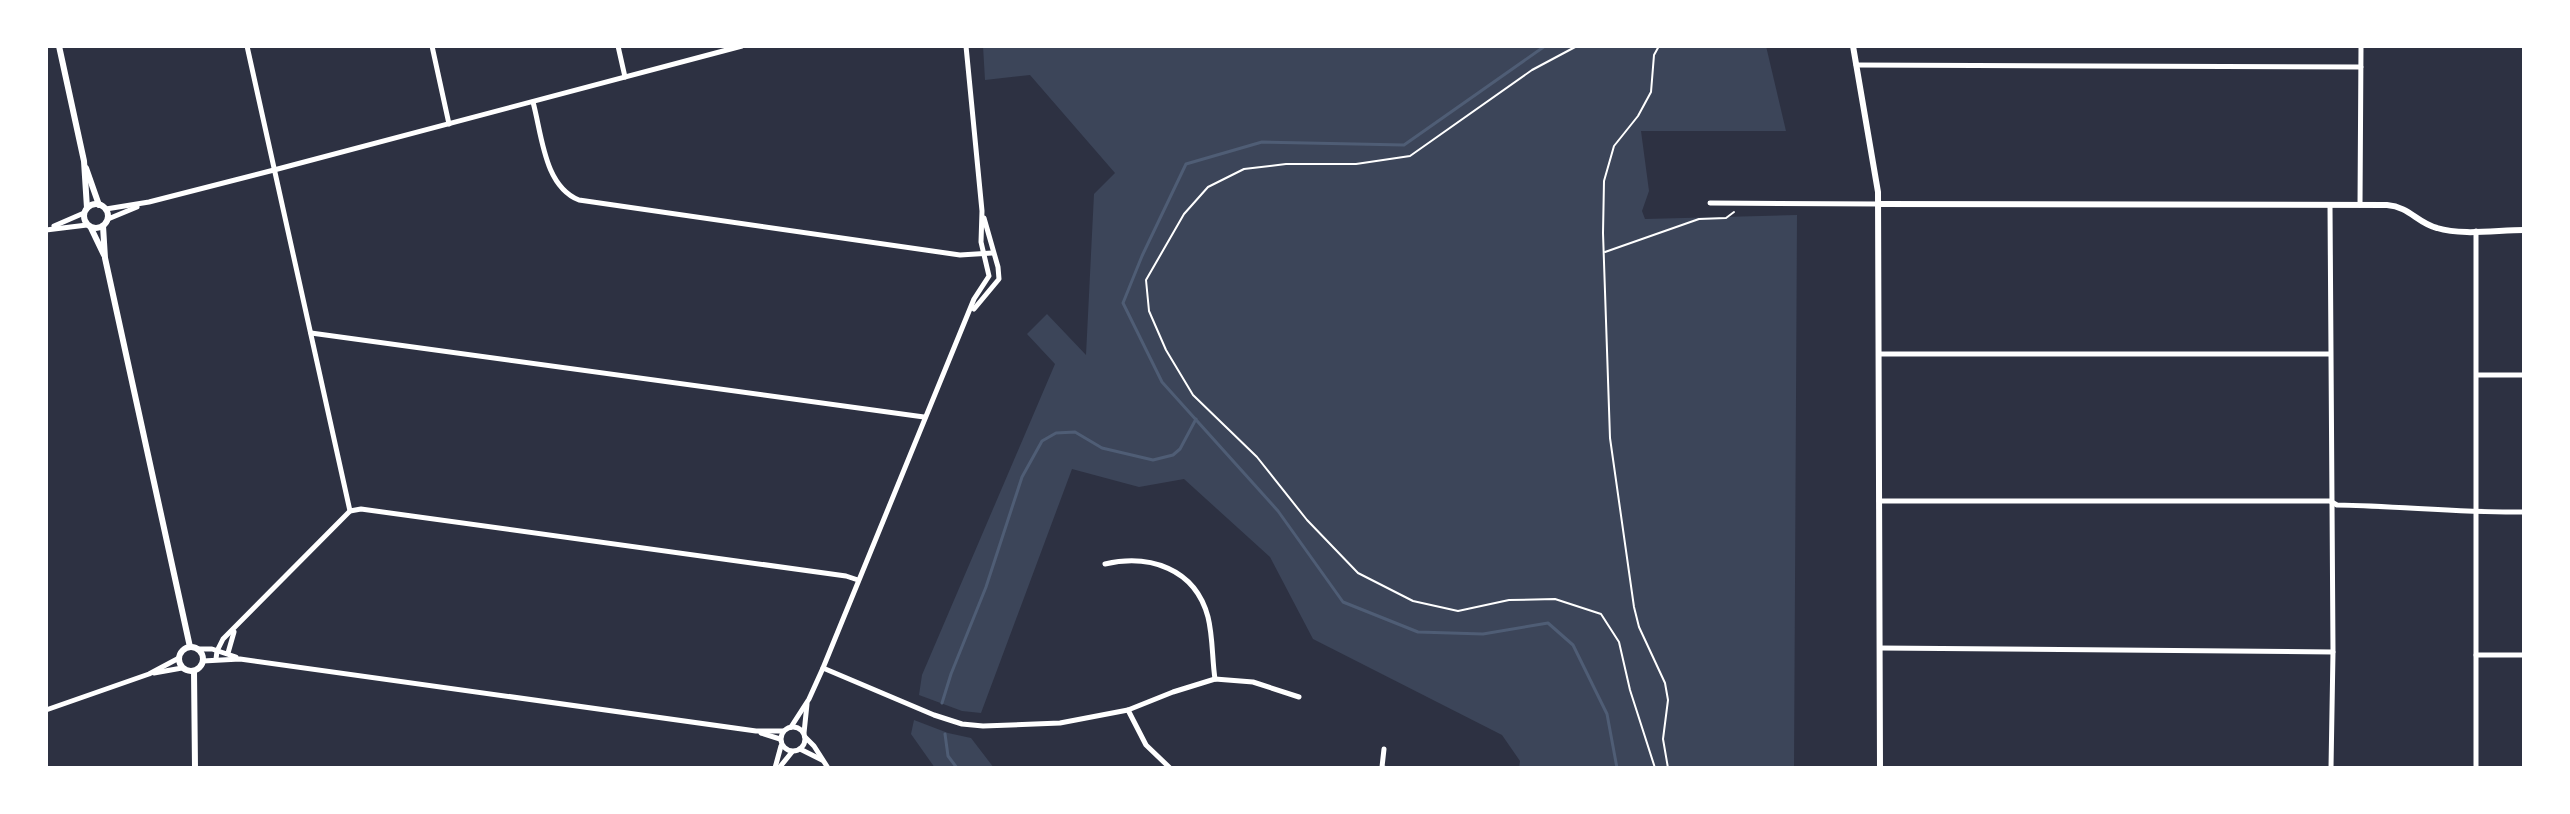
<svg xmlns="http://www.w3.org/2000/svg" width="2570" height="814" font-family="'Asap Condensed',sans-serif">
<rect width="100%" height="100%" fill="#2d3142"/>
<g fill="#3c4559">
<path d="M983,46H1766L1786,131H1641L1649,191L1642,211L1645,219L1797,215L1794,768H1519L1520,761L1502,735L1313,639L1270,557L1184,479L1139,487L1072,469L981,713L962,711L919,695L922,675L1055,364L1027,334L1047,314L1086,355L1094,194L1115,173L1030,75L985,80Z"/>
<path d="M914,720L948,733L971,738L994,768H935L911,734Z"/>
</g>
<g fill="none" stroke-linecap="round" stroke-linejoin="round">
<g stroke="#4f5d75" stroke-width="3">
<path d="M1545,46L1404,145L1262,142L1186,164L1142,256L1123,303L1162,382L1278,511L1343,602L1418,632L1483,634L1548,623L1573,645L1607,714L1617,768"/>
<path d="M942,703L951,674L986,587L1022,477L1042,441L1056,433L1075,432L1102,448L1153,460L1173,455L1180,449L1196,419"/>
<path d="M945,734L948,756L957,768"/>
</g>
<g stroke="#fff" stroke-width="2">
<path d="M1577,46L1532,70L1410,156L1356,164H1286L1244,169L1208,187L1184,214L1146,280L1149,311L1166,350L1193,395L1257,457L1307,520L1358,573L1413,601L1458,611L1509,600L1555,599L1601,614L1619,642L1630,690L1655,768"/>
<path d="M1659,46L1654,55L1651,92L1638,116L1614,146L1604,181L1603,233L1610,438L1634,607L1639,627L1665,683L1668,700L1663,739L1668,768"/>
<path d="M1605,252L1699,219L1726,218L1734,212"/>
</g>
<g stroke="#fff" stroke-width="5">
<path d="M432,46L449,124"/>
<path d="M618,46L625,77"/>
<path d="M1856,65L2361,67"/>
<path d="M533,102C542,135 544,186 579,200L960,255L992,253"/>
<path d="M1710,203L1879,204"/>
<path d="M2330,205L2333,652L2331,768"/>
<path d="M2360,205L2361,46"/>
<path d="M106,209L149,202L274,170L742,46"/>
<path d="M108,219L137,207"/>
<path d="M54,226L84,213"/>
<path d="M46,230L87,225"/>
<path d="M2476,231V768"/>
<path d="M974,309L999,279L998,267L984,218"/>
<path d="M311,333L924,417"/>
<path d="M1879,354H2330"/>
<path d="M2477,375H2524"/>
<path d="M1879,501H2330L2337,505C2400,506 2462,513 2524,512"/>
<path d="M350,511L361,509L846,576L858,580"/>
<path d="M1105,564C1149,554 1195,568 1208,617C1213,637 1212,659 1215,679"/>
<path d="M1880,648L2333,652"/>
<path d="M198,649H212L236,657"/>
<path d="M228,653L234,632"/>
<path d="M2476,655H2524"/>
<path d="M216,659L217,651L223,639L350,511L247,46"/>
<path d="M203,661L240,659L756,731H783"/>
<path d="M823,668L934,715L962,724L983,726L1060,723L1128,710L1173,692L1215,679L1253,682L1299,697"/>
<path d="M154,673L182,668"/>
<path d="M46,710L149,674L179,658"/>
<path d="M1128,710L1146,745L1170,768"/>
<circle cx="793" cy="739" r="12"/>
<path d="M791,727L809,699L823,668L974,299L989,276L981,242L982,211L966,46"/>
<path d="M761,733L780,739"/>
<path d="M804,733L807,704"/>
<path d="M805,737L814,746L828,768"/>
<path d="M800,749L822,760"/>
<path d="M1384,749L1382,767L1384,768"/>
<path d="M775,768L781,746"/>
<path d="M779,768L792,752"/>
</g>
<g stroke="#fff" stroke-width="6">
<path d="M59,46L84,161L87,208"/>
<path d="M1853,46L1878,192L1880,768"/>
<path d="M86,168L99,205"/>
<circle cx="96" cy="216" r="12"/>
<path d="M1879,204L2387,205C2410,207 2417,223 2437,228C2463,236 2497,230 2524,230"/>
<path d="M103,226L105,258L190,647"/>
<path d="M91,228L104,255"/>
<circle cx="191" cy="659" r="12"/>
<path d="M194,671L195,768"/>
</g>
</g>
<rect width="2570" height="814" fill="none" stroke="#ffffff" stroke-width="96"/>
</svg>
